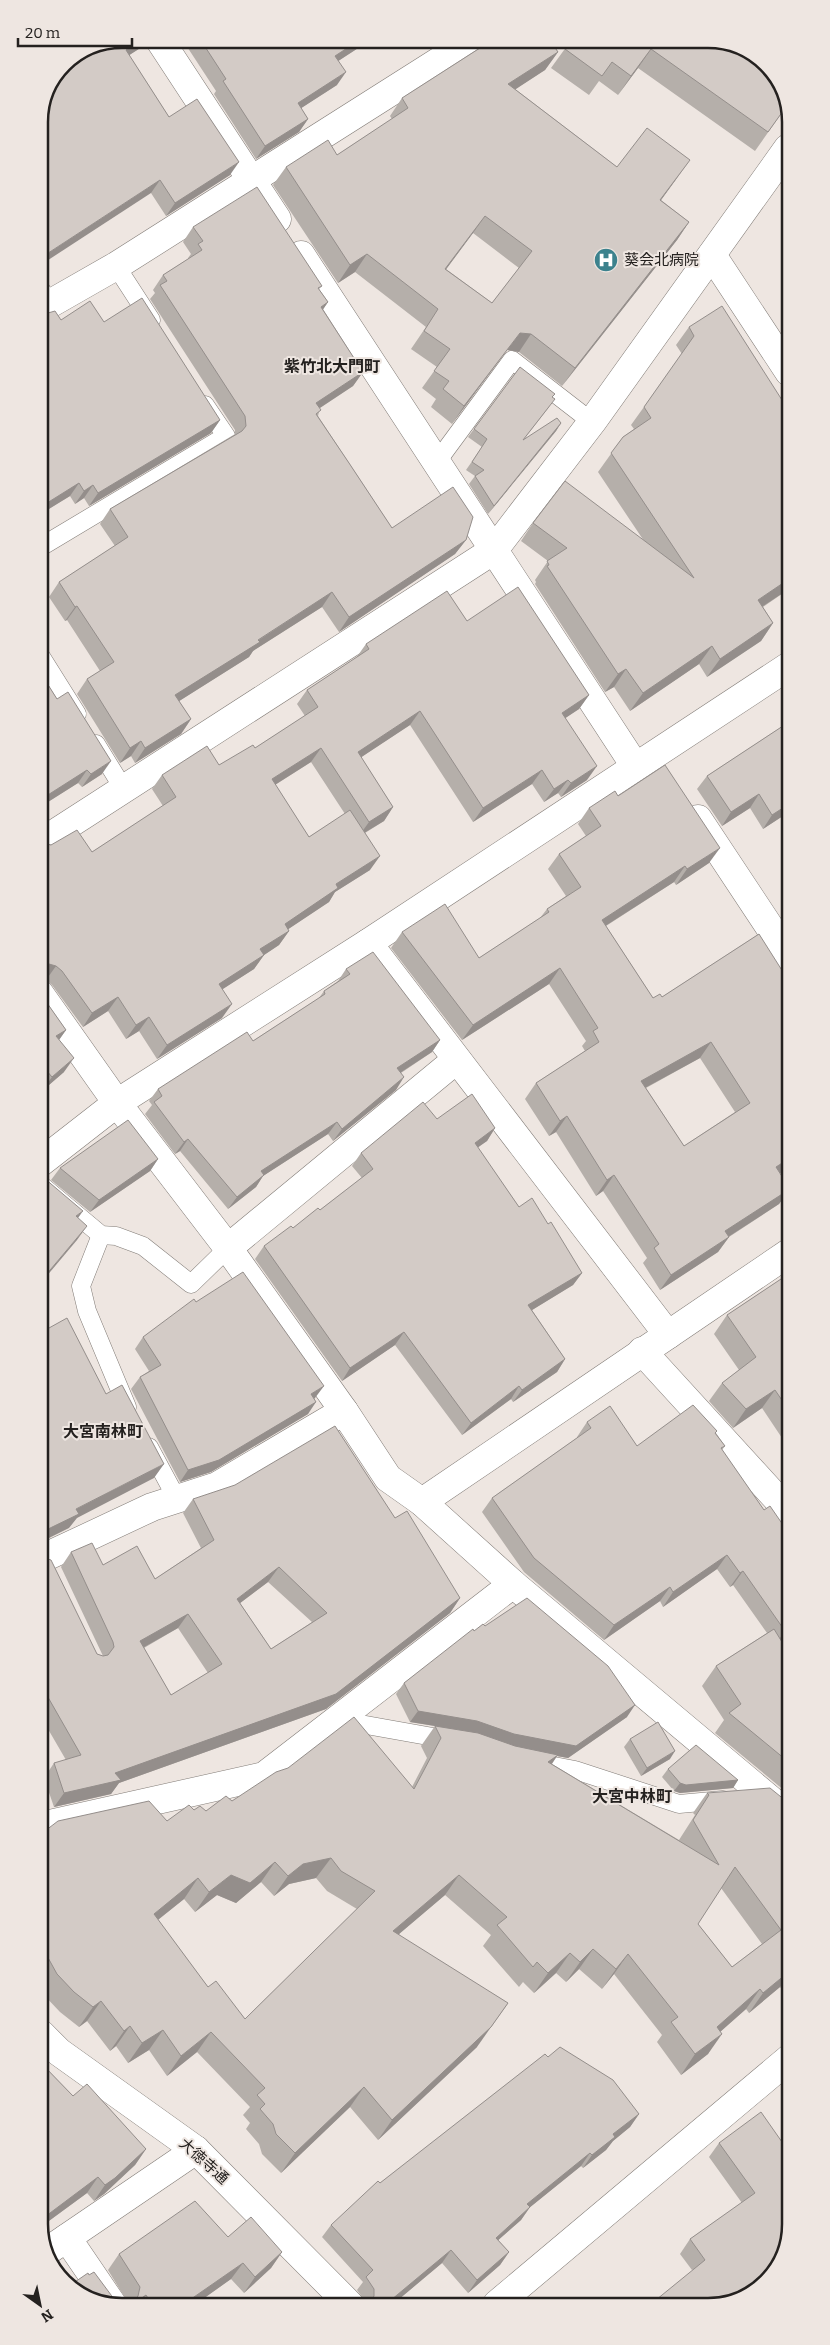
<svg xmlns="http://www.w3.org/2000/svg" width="830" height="2345" font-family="Bitter,'Noto Sans JP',serif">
<rect width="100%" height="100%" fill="#eee6e1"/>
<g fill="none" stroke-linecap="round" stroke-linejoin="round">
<g stroke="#827c77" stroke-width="19">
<g id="lane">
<path d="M116,266L151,320"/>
<path d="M39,286L49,304"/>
<path d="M436,463L512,360L592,422"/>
<path d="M39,548L226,436L205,405"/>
<path d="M40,655L77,714"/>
<path d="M96,744L123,788"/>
<path d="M40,1184L101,1235L116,1236L143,1246L191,1284L228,1248"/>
<path d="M101,1235L81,1286L87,1311L127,1407"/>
<path d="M149,1447L178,1501"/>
<path d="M338,1720L450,1740"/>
<path d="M533,1762L575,1770L679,1804L723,1800"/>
</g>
</g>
<g stroke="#827c77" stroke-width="29">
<g id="street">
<path d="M159,39L277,219"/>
<path d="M301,255L635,766"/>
<path d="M712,255L789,372"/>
<path d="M39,310L116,266L474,39"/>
<path d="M698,819L790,958"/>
<path d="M40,843L494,550L592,422L788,148"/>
<path d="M368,943L668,1335"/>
<path d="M40,994L117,1103L228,1248L344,1411L388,1478L422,1502L513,1584L791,1817"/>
<path d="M40,1163L117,1103L368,943L789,666"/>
<path d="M228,1248L456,1060"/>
<path d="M642,1351L790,1513"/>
<path d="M422,1502L790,1252"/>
<path d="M41,1559L152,1507L217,1486L344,1411"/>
<path d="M41,1826L264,1776L513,1584"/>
<path d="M41,2034L59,2052L196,2150L350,2305"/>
<path d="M67,2238L112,2304"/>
<path d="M46,2252L196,2150"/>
<path d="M497,2304L791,2057"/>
</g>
</g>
<use href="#lane" stroke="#fff" stroke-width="18"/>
<use href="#street" stroke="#fff" stroke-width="28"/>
</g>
<g fill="#b5afaa" fill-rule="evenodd">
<path d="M121,39H149L145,45L129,55L169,117L230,175L166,216L151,193Z"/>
<path d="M182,39H372L338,61L337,85L301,108L308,119L299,132L256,159L214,94L216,91Z"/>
<path d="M492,39H549L558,52L545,70L515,89L617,167L677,178L661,200L689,222L677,240L562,386L519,352L507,350L452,424L431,407L436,399L422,388L437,367L411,349L426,327L355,272L338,283L273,185L286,167L337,155L392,119L390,116L402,98L490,41ZM473,233L519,268L492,303L446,269Z"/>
<path d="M572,39H715L788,104L755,151L638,68L618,95L599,81L589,95L551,68Z"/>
<path d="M193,227L322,286L319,289L328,302L323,309L363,372L353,386L320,408L318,416L349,463L392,528L466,540L455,554L339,632L322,607L253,651L249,657L179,701L191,719L181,734L135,763L131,756L120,763L77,694L87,679L100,671L67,620L65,621L49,597L59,582L115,546L100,524L110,509L235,434V430L150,299L155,293L153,290L163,275L188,259V258L191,254L183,242Z"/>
<path d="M39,309L61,320L104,322L220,420L211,433L89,506L84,498L75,504L70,496L39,515Z"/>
<path d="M689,327L789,411V589L763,607L773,623L761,641L707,677L699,664L630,711L614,687L605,692L535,584L536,582L535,580L548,561L521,541L533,523L644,541L598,472L623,437L634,429L631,425L682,354L676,345Z"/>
<path d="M520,367L553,397L549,407L524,439L561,423L556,431L488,514L469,484L475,476L466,470L482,447L468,437Z"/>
<path d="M467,621L589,695L579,709L565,718L587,780L561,797L558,793L544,802L532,784L473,822L410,725L361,757L393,807L384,821L365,833L370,870L335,892L329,902L288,929L289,931L279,945L264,955L254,969L222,989V1018L157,1059L139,1031L126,1039L108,1011L83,1027L52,985L46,980L42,843L92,852L163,806L152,789L162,775L219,765L255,748L305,716L297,704L307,690L356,658L366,644ZM311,762L345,814L309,837L275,785Z"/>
<path d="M40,672L102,774L82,787L78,783L40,807Z"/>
<path d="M789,722V812L763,829L750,808L722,826L697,789L707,776Z"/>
<path d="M618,796L709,863L676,885L674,882L606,926L653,998L662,997L759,934L790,1167L780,1173L790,1189L779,1204L729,1237L718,1252L660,1290L643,1263L647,1258L603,1191L596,1196L556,1132L549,1136L525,1099L536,1083L585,1051L582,1046L586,1041L549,984L462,1040L391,948L402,932L479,958L540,918L547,909L566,896L548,869L559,854L586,836L578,824L589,808ZM700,1058L735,1112L684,1146L646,1088Z"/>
<path d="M346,969L440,1040L432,1052L401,1073L396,1090L333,1141L328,1134L263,1176L256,1187L228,1209L180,1151L175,1154L145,1114L152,1105L149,1101L158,1089L253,1041L319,998L324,991L338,981Z"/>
<path d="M40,993L66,1030L59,1040L64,1072L42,1091L40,1089Z"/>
<path d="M437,1119L495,1128L487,1141L477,1147L519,1207L548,1224L582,1273L573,1285L532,1310L565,1359L557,1372L513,1402L511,1399L462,1435L395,1345L342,1381L255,1259L264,1246L293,1228L320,1210L362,1178L352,1166L361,1153Z"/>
<path d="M158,1159L150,1171L90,1212L51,1180L60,1168Z"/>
<path d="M790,1273V1450L762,1408L733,1428L709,1401L722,1383L739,1370L714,1334L727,1315Z"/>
<path d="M196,1302L315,1398L314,1399L308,1414L211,1472L180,1482L131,1389L140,1377L149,1371L135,1349L143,1337Z"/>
<path d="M587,1422L637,1446L716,1433L725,1446L722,1450L764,1510L790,1535V1634L781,1641L790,1655L791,1796L715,1733L724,1720L702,1686L716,1666L767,1633L733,1585L730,1587L717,1569L663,1607L660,1601L604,1640L524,1572L482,1512L492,1498L577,1438V1437Z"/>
<path d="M193,1499L395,1518L460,1598L450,1613L326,1709L119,1783L111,1794L54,1807L44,1778L54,1763L66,1760L41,1717V1556L97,1654L103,1656L61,1567L71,1552L103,1565L155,1579L201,1548L183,1513ZM268,1582L312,1622L271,1649L240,1603ZM178,1628L208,1673L171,1695L144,1648Z"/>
<path d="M485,1626L627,1717L568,1758L557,1756L552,1764L679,1840L695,1815L693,1813L707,1793L791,1805V2002L780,1987L749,2013L746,2009L720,2032L708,2054L681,2075L657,2042L662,2035L614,1974L602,1989L579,1969L566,1982L556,1973L534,1993L523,1982L519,1987L483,1946L491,1935L445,1895L399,1934L477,2047L378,2140L350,2107L281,2173L262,2154L259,2144L246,2129L250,2123L243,2115L250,2107L197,2052L167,2076L149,2050L128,2063L116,2046L110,2051L87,2021L79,2027L60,2012L43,1994L41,1991V1834L167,1821L194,1810L206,1811L232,1801L412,1787L427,1758L421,1746L435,1726L410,1722L396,1694L404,1683L474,1631ZM316,1878L327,1891L357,1909L245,2019L208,1987L158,1920L184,1899L195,1912L217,1895L236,1903L261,1882L274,1896L289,1884ZM721,1888L762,1944L732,1967L698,1924Z"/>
<path d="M630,1739L670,1759L641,1776L624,1747Z"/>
<path d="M668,1769L738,1780L733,1788L680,1793L674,1791L662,1777Z"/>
<path d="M548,2057L639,2114L630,2127L613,2141L606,2150L583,2168L581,2166L530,2207L521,2220L498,2240L509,2252L500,2265L468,2293L442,2263L392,2305H365V2301L357,2290L363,2282L322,2237L331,2225L380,2183Z"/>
<path d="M41,2063L73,2096L146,2149L135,2165L104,2194L94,2201L87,2193L42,2226Z"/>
<path d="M782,2142L791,2224L692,2270L680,2254L690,2239L742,2203L709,2157L719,2143Z"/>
<path d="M228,2237L282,2252L271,2268L244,2293L231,2279L193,2306H115L117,2303L125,2304L128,2303L108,2270L119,2254Z"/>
</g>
<g fill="#948e8b">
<path d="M143,39H149L145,45L117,63L126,50Z"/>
<path d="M361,39H372L326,69L335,56Z"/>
<path d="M651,49L638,68L618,95L631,76Z"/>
<path d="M558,52L545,70L496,102L508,84Z"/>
<path d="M346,72L337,85L289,116L298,103Z"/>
<path d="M308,119L299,132L256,159L265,146Z"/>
<path d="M690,160L677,178L648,218L660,200Z"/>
<path d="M239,162L230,175L166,216L175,203Z"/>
<path d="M160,180L151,193L39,266V259Z"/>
<path d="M485,216L473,233L433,287L445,269Z"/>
<path d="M689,222L677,240L562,386L575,368Z"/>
<path d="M367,254L355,272L338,283L350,265Z"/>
<path d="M328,302L318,317L321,307Z"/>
<path d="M520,333L531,334L519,352L507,350L452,424L464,406Z"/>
<path d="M363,372L353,386L306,417L316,403Z"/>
<path d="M220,420L211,433L89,506L98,493Z"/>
<path d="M561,423L556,431L488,514L494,506Z"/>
<path d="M79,483L70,496L39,515V514L47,503Z"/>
<path d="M93,485L84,498L75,504L84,491Z"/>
<path d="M466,540L455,554L339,632L349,617Z"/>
<path d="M789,579V589L745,618L758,600Z"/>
<path d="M332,592L322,607L253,651L249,657L165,710L175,695Z"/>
<path d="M77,606L67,620L65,621L75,607Z"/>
<path d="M773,623L761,641L707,677L720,659Z"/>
<path d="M712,646L699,664L630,711L643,693Z"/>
<path d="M626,669L614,687L605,692L618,674Z"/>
<path d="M589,695L579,709L552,727L562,713Z"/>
<path d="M420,711L410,725L348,766L358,752Z"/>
<path d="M191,719L181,734L135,763L145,748Z"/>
<path d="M141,741L131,756L120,763L130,748Z"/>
<path d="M321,748L311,762L262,793L272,779Z"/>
<path d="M111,761L102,774L82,787L91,774Z"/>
<path d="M597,766L587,780L561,797L571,783Z"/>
<path d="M87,770L78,783L40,807V800Z"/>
<path d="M542,770L532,784L473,822L483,808Z"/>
<path d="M568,780L558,793L544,802L554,789Z"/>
<path d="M759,794L750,808L722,826L731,812Z"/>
<path d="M789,804V812L763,829L772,815Z"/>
<path d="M393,807L384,821L359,836L369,822Z"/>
<path d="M720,848L709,863L676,885L687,869Z"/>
<path d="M380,856L370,870L335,892L329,902L275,938L285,924L336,884Z"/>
<path d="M685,866L674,882L591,935L602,920Z"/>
<path d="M289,931L279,945L264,955L254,969L209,998L219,984L260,949Z"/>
<path d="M49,964L56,966L46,980L40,979V968Z"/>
<path d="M560,968L549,984L462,1040L473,1025Z"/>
<path d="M118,997L108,1011L83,1027L92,1013Z"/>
<path d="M232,1004L222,1018L157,1059L167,1045Z"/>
<path d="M149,1017L139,1031L126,1039L136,1025Z"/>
<path d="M66,1030L56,1044V1036Z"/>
<path d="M440,1040L432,1052L389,1080L397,1068Z"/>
<path d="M711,1042L700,1058L630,1096L641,1081Z"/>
<path d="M74,1058L64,1072L42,1091L52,1077Z"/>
<path d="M404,1077L396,1090L333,1141L342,1129Z"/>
<path d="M567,1116L556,1132L549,1136L560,1121Z"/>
<path d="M337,1122L328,1134L263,1176L256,1187L228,1209L237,1197L261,1171Z"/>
<path d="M495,1128L487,1141L466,1156L475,1143Z"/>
<path d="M188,1139L180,1151L175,1154L184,1142Z"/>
<path d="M790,1158V1167L765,1183L776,1167Z"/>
<path d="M158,1159L150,1171L90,1212L99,1200Z"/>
<path d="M614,1175L603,1191L596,1196L607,1180Z"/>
<path d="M790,1189L779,1204L714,1246L725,1231Z"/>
<path d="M83,1211L73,1225L76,1216Z"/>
<path d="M87,1226L77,1240L40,1284V1282Z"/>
<path d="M729,1237L718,1252L660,1290L671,1275Z"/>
<path d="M582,1273L573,1285L519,1318L528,1305Z"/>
<path d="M404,1332L395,1345L342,1381L350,1368Z"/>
<path d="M565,1359L557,1372L513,1402L522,1390Z"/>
<path d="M324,1386L315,1398L302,1406L311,1394Z"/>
<path d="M519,1386L511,1399L462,1435L471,1423Z"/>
<path d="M775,1390L762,1408L733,1428L746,1409Z"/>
<path d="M316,1402L308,1414L211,1472L180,1482L188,1470Z"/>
<path d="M164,1464L154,1478L77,1518L69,1528L41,1542V1534L76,1509Z"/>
<path d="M727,1555L717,1569L663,1607L673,1592Z"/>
<path d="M279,1567L268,1582L227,1613L237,1599Z"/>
<path d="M743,1571L733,1585L730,1587L740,1573Z"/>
<path d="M670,1587L660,1601L604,1640L614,1625Z"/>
<path d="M460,1598L450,1613L326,1709L119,1783L111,1794L54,1807L64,1793L115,1773Z"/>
<path d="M188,1614L178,1628L130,1655L140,1641Z"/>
<path d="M790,1627V1634L775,1645L785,1631Z"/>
<path d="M635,1705L627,1717L568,1758L557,1756L544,1775L506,1746L435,1726L410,1722L418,1711Z"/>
<path d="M675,1751L670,1759L641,1776L647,1768Z"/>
<path d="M738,1780L733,1788L680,1793L674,1791L680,1783Z"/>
<path d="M791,1834V1844L786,1838Z"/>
<path d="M331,1858L316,1878L289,1884L274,1896L288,1876L303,1864Z"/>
<path d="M275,1862L261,1882L236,1903L217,1895L195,1912L209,1892L231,1875Z"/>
<path d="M459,1875L445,1895L379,1951L393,1931Z"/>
<path d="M198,1878L184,1899L140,1934L154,1914Z"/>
<path d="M593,1949L579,1969L566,1982L580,1962Z"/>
<path d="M570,1953L556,1973L534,1993L548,1973Z"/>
<path d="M628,1954L614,1974L602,1989L616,1969Z"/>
<path d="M791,1970V1972L780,1987L749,2013L763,1993Z"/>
<path d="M760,1989L746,2009L703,2047L717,2027Z"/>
<path d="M101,2001L87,2021L79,2027L93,2007Z"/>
<path d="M508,2003L477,2047L378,2140L392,2120Z"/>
<path d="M130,2026L116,2046L110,2051L124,2031Z"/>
<path d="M163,2030L149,2050L128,2063L142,2043Z"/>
<path d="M211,2032L197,2052L167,2076L181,2056Z"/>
<path d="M722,2034L708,2054L681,2075L695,2054Z"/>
<path d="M364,2087L350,2107L281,2173L295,2153Z"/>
<path d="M639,2114L630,2127L613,2141L606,2150L583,2168L592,2155L613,2134Z"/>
<path d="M146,2149L135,2165L104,2194L94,2201L105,2185Z"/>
<path d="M590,2153L581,2166L518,2217L527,2204Z"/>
<path d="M98,2177L87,2193L42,2226V2219Z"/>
<path d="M530,2207L521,2220L487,2250L496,2238Z"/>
<path d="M451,2250L442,2263L392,2305H385Z"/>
<path d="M282,2252L271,2268L244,2293L255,2277Z"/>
<path d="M509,2252L500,2265L468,2293L477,2280Z"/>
<path d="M243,2263L231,2279L193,2306H181Z"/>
<path d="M146,2295L138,2306H130Z"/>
</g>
<g fill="#d3cbc6" stroke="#948e8b" fill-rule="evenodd">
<path d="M121,39H143L126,50L169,117L197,99L239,162L175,203L160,180L39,259V116L63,63Z"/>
<path d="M200,39H361L335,56L346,72L298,103L308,119L265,146L223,81L226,79Z"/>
<path d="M494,39H549L558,52L508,84L617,167L647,128L690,160L660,200L689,222L575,368L531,334L520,333L464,406L443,389L449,381L434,371L450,349L424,331L438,309L367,254L350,265L286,167L328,140L337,155L408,108L402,98ZM485,216L532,251L492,303L445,269Z"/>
<path d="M572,39H715L735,47L770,72L788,99V104L768,132L651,49L631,76L612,62L602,76L565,49Z"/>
<path d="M257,187L322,286L318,288L328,302L321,307L363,372L316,403L321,410L316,414L349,463L392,528L453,487L473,517L466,540L349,617L332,592L258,640L260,642L175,695L191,719L145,748L141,741L130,748L87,679L114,662L77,606L75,607L59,582L128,537L110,509L242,431L246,426L245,416L160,285L167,281L163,275L202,250L198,244L203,241L193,227Z"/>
<path d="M142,298L220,420L98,493L93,485L84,491L79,483L47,503L39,493V309L41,311L48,313L55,311L61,320L90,301L104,322Z"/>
<path d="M722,306L789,411V579L758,600L773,623L720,659L712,646L643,693L626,669L618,674L547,566L549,565L547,561L567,548L533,523L565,481L694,578L611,453L623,437L651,418L644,407L694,336L689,327Z"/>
<path d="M520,367L555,394L552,397L555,399L523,440L557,418L561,423L494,506L475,476L484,470L472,462L487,439L474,429Z"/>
<path d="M518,587L589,695L562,713L597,766L571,783L568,780L554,789L542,770L483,808L420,711L358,752L393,807L369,822L321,748L272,779L309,837L350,810L380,856L336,884L338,888L285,924L289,931L260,949L264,955L219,984L232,1004L167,1045L149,1017L136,1025L118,997L92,1013L62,971L56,966L49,964L40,968V839L42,843L51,845L77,830L92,852L176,797L162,775L207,746L219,765L253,745L255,748L318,707L307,690L369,649L366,644L447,591L467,621Z"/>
<path d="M40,672L57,699L68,692L111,761L91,774L87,770L40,800Z"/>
<path d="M789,722V804L772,815L759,794L731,812L707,776Z"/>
<path d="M665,765L720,848L687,869L685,866L602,920L653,998L660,994L662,997L759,934L790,983V1158L776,1167L790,1189L725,1231L729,1237L671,1275L654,1248L659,1244L614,1175L607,1180L567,1116L560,1121L536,1083L599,1042L593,1031L598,1028L560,968L473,1025L402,932L445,904L479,958L549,912L547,909L581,887L559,854L601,826L589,808L615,791L618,796ZM711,1042L750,1103L684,1146L641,1081Z"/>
<path d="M373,952L440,1040L397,1068L404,1077L342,1129L337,1122L261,1171L264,1175L237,1197L188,1139L184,1142L154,1102L162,1096L158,1089L247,1032L253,1041L325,994L324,991L350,974L346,969Z"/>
<path d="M40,993L66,1030L56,1036L74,1058L52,1077L46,1070L40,1077Z"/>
<path d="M472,1094L495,1128L475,1143L519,1207L532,1198L548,1224L551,1222L582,1273L528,1305L565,1359L522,1390L519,1386L471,1423L404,1332L350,1368L264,1246L291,1226L293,1228L318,1208L320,1210L373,1169L361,1153L423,1102L437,1119Z"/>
<path d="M128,1120L158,1159L99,1200L60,1168Z"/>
<path d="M44,1178L83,1211L76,1216L87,1226L40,1282V1182Z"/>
<path d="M243,1272L324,1386L311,1394L316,1402L219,1460L188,1470L140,1377L161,1365L143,1337L194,1299L196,1302Z"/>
<path d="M790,1273V1412L775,1390L746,1409L722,1383L756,1357L727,1315Z"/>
<path d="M67,1318L106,1394L122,1385L164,1464L76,1509L79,1514L44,1531L41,1534L40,1333Z"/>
<path d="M693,1405L717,1431L715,1433L725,1446L721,1448L764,1510L770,1506L790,1535V1627L785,1631L743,1571L740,1573L727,1555L673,1592L670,1587L614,1625L534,1558L492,1498L591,1428L587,1422L610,1406L637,1446Z"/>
<path d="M335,1426L395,1518L407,1511L460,1598L336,1694L115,1773L121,1780L64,1793L54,1763L81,1755L41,1685V1556L42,1557L51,1560L97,1654L103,1656L108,1655L114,1647L113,1642L71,1552L92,1543L103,1565L137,1546L155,1579L214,1540L193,1499L235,1485ZM279,1567L327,1613L271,1649L237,1599ZM188,1614L222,1664L171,1695L140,1641Z"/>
<path d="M527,1598L608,1666L635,1705L576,1746L514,1734L477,1721L418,1711L404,1683L473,1629L474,1631L483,1624L485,1626Z"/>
<path d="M774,1629L790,1655L791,1764L729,1713L741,1704L716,1666Z"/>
<path d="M354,1717L414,1789L441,1738L435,1726L478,1733L515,1746L558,1755L548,1762L719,1865L693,1820L709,1795L707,1793L770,1788L791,1805V1834L786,1838L791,1844V1970L763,1993L760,1989L717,2027L722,2034L695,2054L671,2022L678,2017L628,1954L616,1969L593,1949L580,1962L570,1953L548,1973L537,1962L533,1967L497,1925L507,1917L459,1875L393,1931L508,2003L491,2027L392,2120L364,2087L295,2153L276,2134L273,2124L260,2109L265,2104L257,2095L265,2088L211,2032L181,2056L163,2030L142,2043L130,2026L124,2031L101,2001L93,2007L74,1992L57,1974L41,1945V1834L58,1821L149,1801L167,1821L189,1805L194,1810L200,1806L206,1811L226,1796L232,1801L276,1772L288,1768ZM331,1858L341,1871L375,1891L245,2019L216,1981L208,1987L154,1914L198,1878L209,1892L231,1875L250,1883L275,1862L288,1876L303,1864ZM735,1867L781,1930L732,1967L698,1924Z"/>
<path d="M658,1722L675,1751L647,1768L630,1739Z"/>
<path d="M696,1745L738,1780L686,1785L680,1783L668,1769Z"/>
<path d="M560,2047L613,2080L639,2114L613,2134L615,2137L592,2155L590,2153L527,2204L530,2207L496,2238L509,2252L477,2280L451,2250L385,2305H367L370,2303L374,2296V2289L366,2277L373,2270L331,2225L378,2181L380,2183L545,2054L548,2057Z"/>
<path d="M41,2063L73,2096L87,2084L146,2149L115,2178L105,2185L98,2177L42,2219Z"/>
<path d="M761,2112L782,2142L791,2136V2224L774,2274L731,2303L651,2304L705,2260L690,2239L755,2193L719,2143Z"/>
<path d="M195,2201L228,2237L251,2217L282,2252L255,2277L243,2263L181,2306H153L146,2295L130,2306H115L71,2289L69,2286L88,2273L89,2275L94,2272L117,2303L125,2304L133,2302L138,2296L140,2287L119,2254Z"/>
<path d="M584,2298L590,2304H577Z"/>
<path d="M344,2299L352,2305H337Z"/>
</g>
<defs>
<g id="hospital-disc" transform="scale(1.25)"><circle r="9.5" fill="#3c828d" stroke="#eee6e1"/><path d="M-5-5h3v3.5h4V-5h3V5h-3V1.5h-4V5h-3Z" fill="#fff"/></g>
</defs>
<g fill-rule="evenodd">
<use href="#hospital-disc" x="606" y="260"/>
</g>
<g text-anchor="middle" stroke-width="4" stroke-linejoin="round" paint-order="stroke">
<g font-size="15" fill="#24211f" stroke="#eee6e1" text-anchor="start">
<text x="624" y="265">葵会北病院</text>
</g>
<g font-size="15" fill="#24211f" stroke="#eee6e1">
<text transform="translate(204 2161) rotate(42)" y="5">大徳寺通</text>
</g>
<g font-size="16" font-weight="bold" fill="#24211f" stroke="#eee6e1">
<text x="332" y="372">紫竹北大門町</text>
<text x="103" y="1437">大宮南林町</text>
<text x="632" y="1802">大宮中林町</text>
</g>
</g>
<path d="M0 0H830V2345H0ZM122 48H708A74 74 0 0 1 782 122V2224A74 74 0 0 1 708 2298H122A74 74 0 0 1 48 2224V122A74 74 0 0 1 122 48Z" fill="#eee6e1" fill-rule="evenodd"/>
<path fill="none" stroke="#24211f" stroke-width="2.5" d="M122 48H708A74 74 0 0 1 782 122V2224A74 74 0 0 1 708 2298H122A74 74 0 0 1 48 2224V122A74 74 0 0 1 122 48Z"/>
<g transform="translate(40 2305) rotate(147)" stroke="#eee6e1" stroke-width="4" paint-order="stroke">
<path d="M0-4L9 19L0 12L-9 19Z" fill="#24211f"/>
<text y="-8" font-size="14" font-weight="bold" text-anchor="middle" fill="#24211f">N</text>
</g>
<path d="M18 38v8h114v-8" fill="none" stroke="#24211f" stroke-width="2.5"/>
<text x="25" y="38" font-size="15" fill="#24211f" stroke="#eee6e1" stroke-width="4" paint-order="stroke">20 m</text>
</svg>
